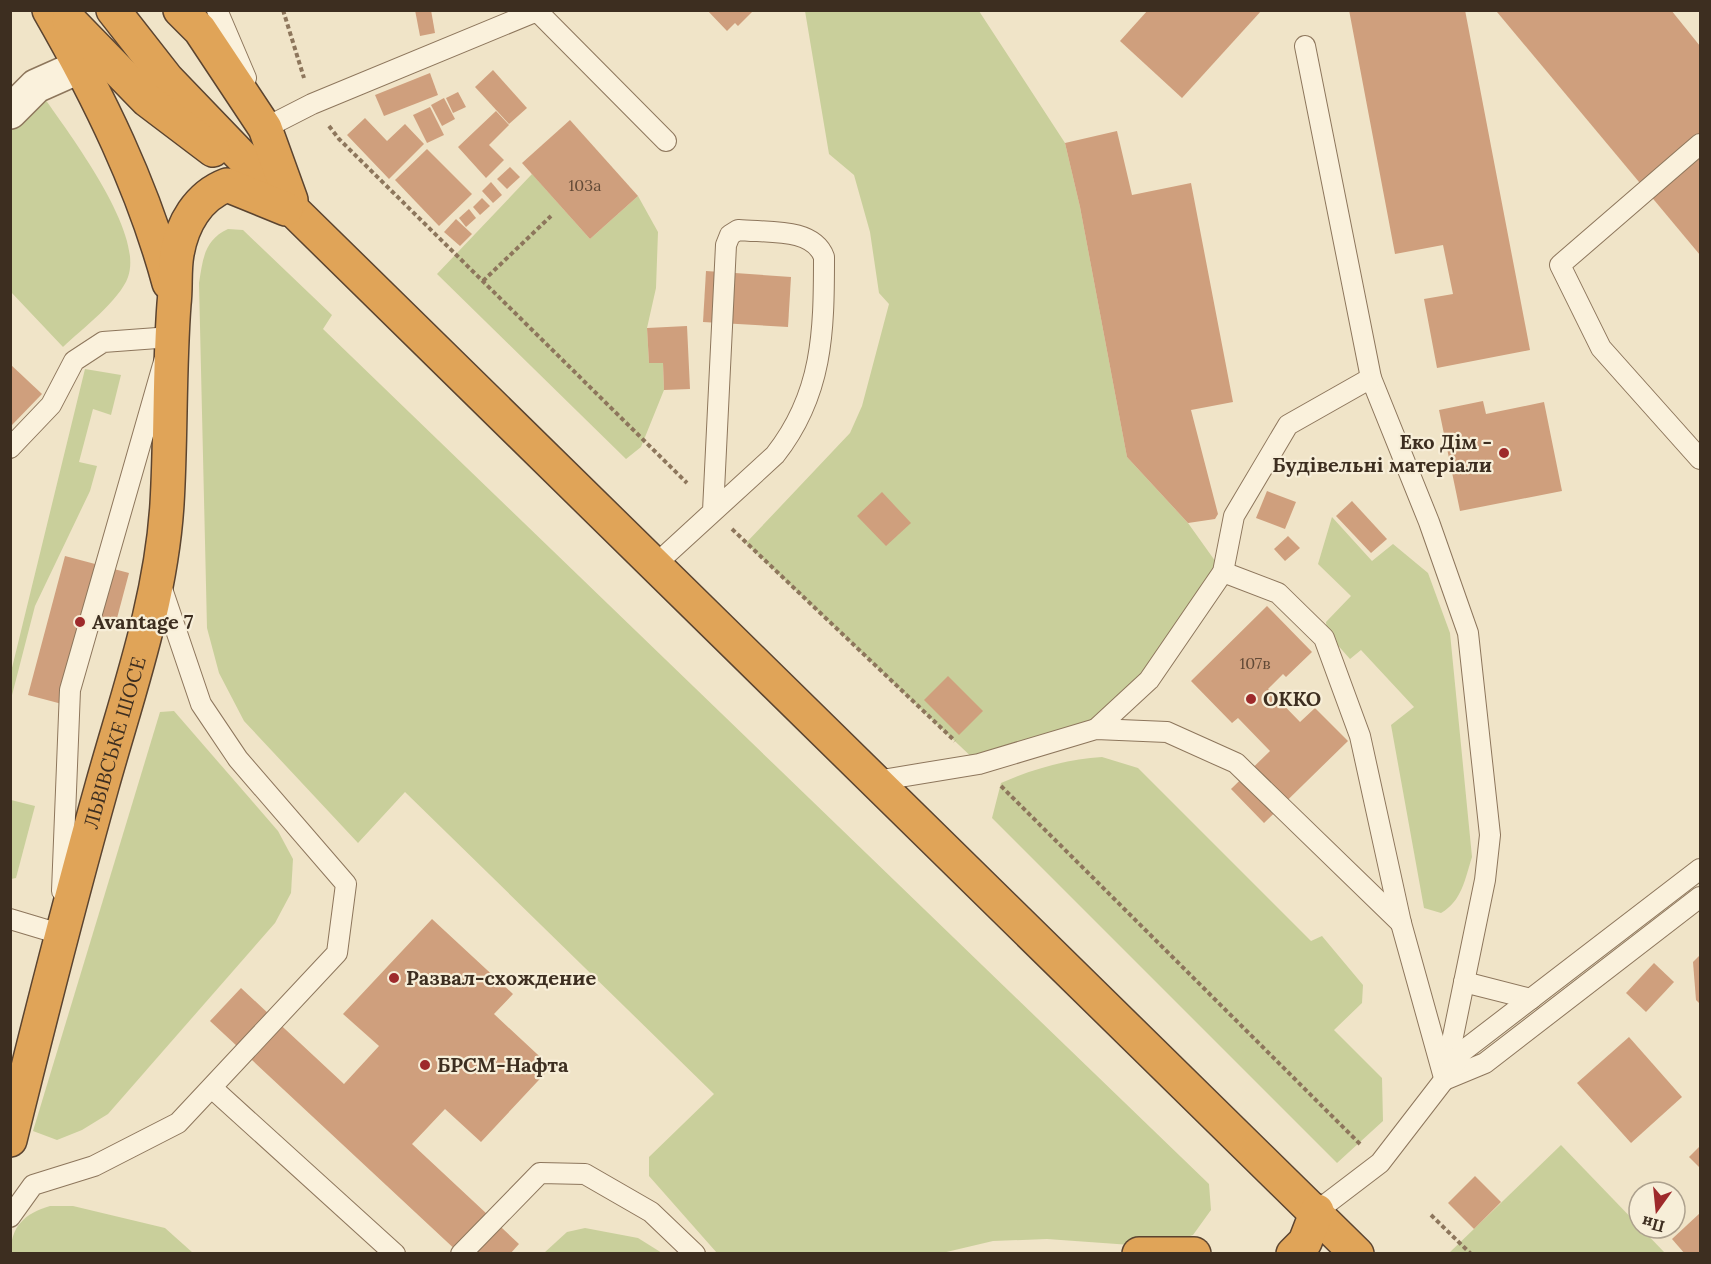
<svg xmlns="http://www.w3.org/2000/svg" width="1711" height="1264" font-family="Lora,serif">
<rect width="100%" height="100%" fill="#f0e4c8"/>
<g fill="#c9cf9b">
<path d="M805,11H979L1065,143L1080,207L1127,457L1188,523L1223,572L1149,680L1096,729L979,764L746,543L850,433L862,406L889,304L879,293L870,232L854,175L829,154Z"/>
<path d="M36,86C63,126 145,230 128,277C120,300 82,329 63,347L11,292V112Z"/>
<path d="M532,174L590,239L638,196L658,232L656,288L647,328L649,363H663L664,390L641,447L626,459L437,274Z"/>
<path d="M228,229L243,230L332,315L323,329L1209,1184L1211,1210L1193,1235L1167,1244L1131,1245L1047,1239L993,1241L938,1254L717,1253L649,1176V1157L714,1094L405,792L358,843L244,721L219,673L207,628L199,283C203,259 204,240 228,229Z"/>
<path d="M85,369L121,375L111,415L93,409L79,462L97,466L90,491L35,606L11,699V672Z"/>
<path d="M1332,517L1372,561L1393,544L1428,573L1450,633L1472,857C1465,879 1462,901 1441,913L1424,908L1391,725L1414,707L1361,650L1350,659L1327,633L1326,622L1351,596L1318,564Z"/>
<path d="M174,711L278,831L293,859L291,893L275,923L108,1114L82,1130L57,1140L33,1131L160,712Z"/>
<path d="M1102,757L1138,768L1311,941L1322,936L1363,985L1362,1003L1334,1030L1382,1078L1383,1121L1337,1163L992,818L1001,783C1033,769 1067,759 1102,757Z"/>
<path d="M11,800L35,806L16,878L11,879Z"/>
<path d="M1561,1145L1665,1253L1448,1254Z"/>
<path d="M50,1206H73L165,1228L193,1253H11C10,1227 25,1213 50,1206Z"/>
<path d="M585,1228L638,1238L662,1253H544L567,1232Z"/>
</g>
<g fill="#cf9f7d">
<path d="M415,10H431L435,33L420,36Z"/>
<path d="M707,10H754L738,26L735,23L727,31Z"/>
<path d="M1148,10H1262L1182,98L1120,41Z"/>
<path d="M1349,10H1465L1530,350L1437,368L1424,299L1453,294L1443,245L1395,254Z"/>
<path d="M1499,10H1671L1700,46V255L1497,12Z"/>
<path d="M493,70L527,108L509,124L475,87Z"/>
<path d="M430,73L438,95L384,116L375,95Z"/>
<path d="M458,92L466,107L453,113L446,98Z"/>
<path d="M444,98L455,119L442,126L431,105Z"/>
<path d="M430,107L444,135L427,143L413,115Z"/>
<path d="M496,111L509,125L489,145L504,160L486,178L458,147Z"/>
<path d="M365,118L387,141L405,124L424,144L389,179L347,135Z"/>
<path d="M570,120L638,196L590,239L522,163Z"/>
<path d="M1117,131L1132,195L1191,183L1233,402L1191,410L1218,514L1215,519L1188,523L1127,457L1080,207L1065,143Z"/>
<path d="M427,149L472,194L439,226L395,180Z"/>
<path d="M510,167L520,177L507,189L497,179Z"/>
<path d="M491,182L502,195L493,203L482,191Z"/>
<path d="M482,198L490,206L480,215L473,207Z"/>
<path d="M469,209L476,218L466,227L459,218Z"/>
<path d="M456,219L472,234L460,246L444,232Z"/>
<path d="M706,271L791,277L788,327L703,322Z"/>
<path d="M687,326L690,389L664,390L663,363H649L647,328Z"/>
<path d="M10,364L42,394L10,427Z"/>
<path d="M1483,401L1486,414L1544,402L1562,491L1460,511L1439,410Z"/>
<path d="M1267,491L1296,502L1285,529L1256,518Z"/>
<path d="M882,492L911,523L886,546L857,516Z"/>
<path d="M1352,501L1387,539L1371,553L1336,516Z"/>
<path d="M1288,536L1300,548L1285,561L1274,549Z"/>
<path d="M65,556L129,573L116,622L96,617L62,704L28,695Z"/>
<path d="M1267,606L1312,652L1286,677L1283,674L1268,689L1300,722L1315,708L1348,741L1264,823L1231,789L1270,751L1238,718L1232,723L1191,681Z"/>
<path d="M948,676L983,711L959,735L924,700Z"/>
<path d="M432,919L513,994L494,1014L551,1067L481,1142L445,1109L412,1144L519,1244L510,1254H460L210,1021L241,988L344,1084L379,1046L343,1014Z"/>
<path d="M1700,955V1004L1696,1000L1693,962Z"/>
<path d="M1654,963L1674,982L1646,1012L1626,993Z"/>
<path d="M1629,1037L1682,1097L1631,1143L1577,1083Z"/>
<path d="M1700,1146V1168L1689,1157Z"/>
<path d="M1475,1176L1501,1202L1474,1229L1448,1203Z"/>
<path d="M1700,1213V1254H1685L1672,1239Z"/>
</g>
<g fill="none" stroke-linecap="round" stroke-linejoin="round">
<g stroke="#8d765c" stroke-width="22">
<g id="lane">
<path d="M217,10L246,78"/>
<path d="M1305,46L1371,378L1429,522L1468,633L1490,835L1485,880L1444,1080"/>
<path d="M262,120L265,128L312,104L537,11L666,141"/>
<path d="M1700,144L1560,265L1601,348L1700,459"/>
<path d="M10,448L51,405L74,361L103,342L171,337L70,690L62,891"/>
<path d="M656,564L775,455C823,394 824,332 824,257C813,227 766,233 738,230L730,235L726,245L713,511"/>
<path d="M1223,572L1278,593L1324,638L1360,736L1401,923L1443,1074"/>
<path d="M1096,729L1149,680L1223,572L1234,516L1288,425L1371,378"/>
<path d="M876,781L979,764L1096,729L1167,732L1236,763L1401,923"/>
<path d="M10,919L60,934L61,923"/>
<path d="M1464,982L1531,999"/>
<path d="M1444,1080L1485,1063L1700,897"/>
<path d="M212,1088L395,1254"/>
<path d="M1317,1211L1380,1163L1444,1080L1463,1051L1700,869"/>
<path d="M10,1217L33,1185L94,1166L178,1123L337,953L346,884L238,759L201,704L160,583"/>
<path d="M461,1254L540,1173L585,1174L651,1212L695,1254"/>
</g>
</g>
<g stroke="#8d765c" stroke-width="36">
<path id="street" d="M10,112L36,86L81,66"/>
</g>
<g stroke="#5b4430" stroke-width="36">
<g id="highway">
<path d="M49,10C99,97 143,187 169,283"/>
<path d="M113,10L167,79L296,213L1357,1254"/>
<path d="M180,10L200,30L265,128L291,200"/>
<path d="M69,20L147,100L213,150"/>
<path id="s1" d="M10,1140C39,1022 69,904 102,786C128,693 161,601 167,504C171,438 169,371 174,304C176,288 174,270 177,254C182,224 198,196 227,185L286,209"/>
<path d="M1139,1254H1194"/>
<path d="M1293,1254L1305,1242L1317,1211"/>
</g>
</g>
<g stroke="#8d765c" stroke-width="4" stroke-dasharray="4.5 3" stroke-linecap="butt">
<path d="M283,10L304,78"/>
<path d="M329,126L339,139L687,483"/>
<path d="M483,281L551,216"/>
<path d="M732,529L955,741"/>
<path d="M1001,786L1361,1145"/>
<path d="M1431,1215L1471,1254"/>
</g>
<use href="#lane" stroke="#faf1dc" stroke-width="20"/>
<use href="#street" stroke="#faf1dc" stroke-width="33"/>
<use href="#highway" stroke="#e0a458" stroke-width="33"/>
</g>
<g fill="#9e2a2b" stroke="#f7eed8" stroke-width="2">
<circle cx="1504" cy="453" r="6"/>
<circle cx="80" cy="622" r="6"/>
<circle cx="1251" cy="699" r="6"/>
<circle cx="394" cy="978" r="6"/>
<circle cx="425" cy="1065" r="6"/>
</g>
<g text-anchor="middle" stroke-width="4.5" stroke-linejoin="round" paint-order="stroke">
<g font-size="16" fill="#624a37">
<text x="585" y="191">103а</text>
<text x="1255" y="669">107в</text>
</g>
<g font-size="20" font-weight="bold" fill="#3d2e20" stroke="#f7eed8" text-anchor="start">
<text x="1492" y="449" text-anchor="end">Еко Дім -<tspan x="1492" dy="23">Будівельні матеріали</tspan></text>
<text x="92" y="629">Avantage 7</text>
<text x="1263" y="706">OKKO</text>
<text x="406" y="985">Развал-схождение</text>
<text x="437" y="1072">БРСМ-Нафта</text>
</g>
<g font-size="20" fill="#3d2e20" stroke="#f7eed8">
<text dy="7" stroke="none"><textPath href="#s1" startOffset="411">ЛЬВІВСЬКЕ ШОСЕ</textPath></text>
</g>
</g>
<rect width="1711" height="1264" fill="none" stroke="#3d2e20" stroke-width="24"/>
<g transform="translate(1657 1210) rotate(195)"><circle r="28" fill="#f7eed8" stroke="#ada18e" stroke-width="1.5"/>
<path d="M0-4.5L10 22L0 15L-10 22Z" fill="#9e2a2b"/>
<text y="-9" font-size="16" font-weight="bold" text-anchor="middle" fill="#3d2e20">Пн</text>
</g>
</svg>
